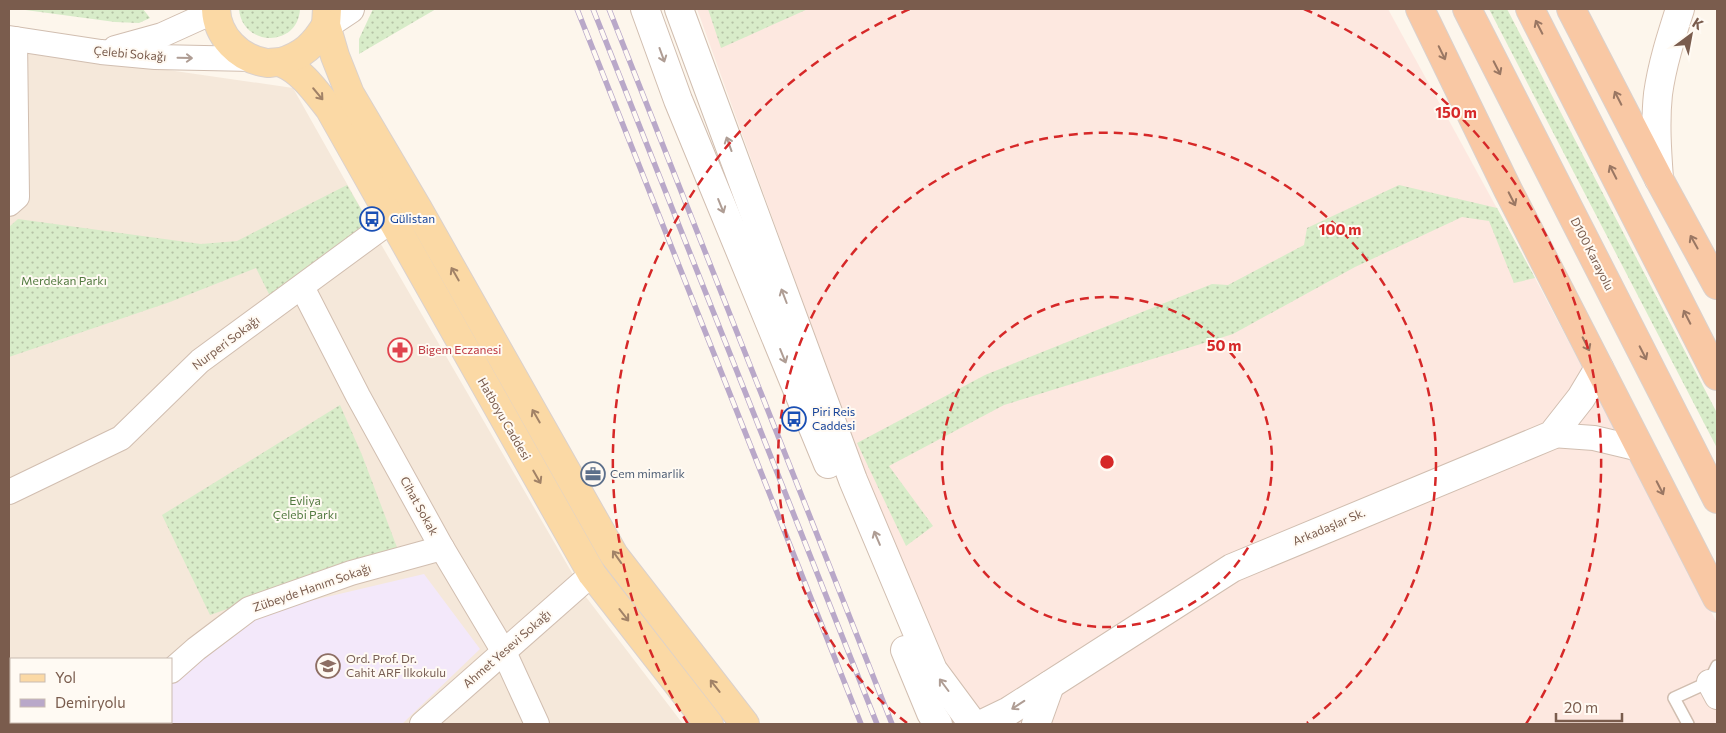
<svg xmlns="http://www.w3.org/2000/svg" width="1726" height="733" font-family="Commissioner,sans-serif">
<defs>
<pattern id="grass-dots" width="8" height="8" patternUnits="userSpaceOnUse" patternTransform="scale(1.25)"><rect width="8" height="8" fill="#d8ecc9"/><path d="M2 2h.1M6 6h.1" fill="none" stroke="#b4c2a5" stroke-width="1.8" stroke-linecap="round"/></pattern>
</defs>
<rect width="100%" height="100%" fill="#fdf6ec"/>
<path fill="#f5e8da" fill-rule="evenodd" d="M9,47L293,88L382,246L586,597L683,724H9ZM11,659H171V722H11Z"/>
<path fill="#fde8e0" d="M697,9H1388L1535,278L1717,623V724H967L856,450Z"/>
<path fill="#f3e8fa" d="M424,574L480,649L402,724H124L127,722H171V683L267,611Z"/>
<g fill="url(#grass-dots)">
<path d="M18,9H143L150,18L139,23L115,22Z"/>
<path d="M239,9H300C298,48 242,47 239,9Z"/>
<path d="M373,9H436L359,54V39Z"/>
<path d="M708,9H808L721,48Z"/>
<path d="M1489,9H1507L1717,413V448Z"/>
<path d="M347,185L369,223L270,296L256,268L170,302L9,357V227L18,219L201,244L237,241Z"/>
<path d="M1399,185L1497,208L1535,278L1514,283L1489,221L1462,217L1355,267L1233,334L1004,405L889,466L933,526L906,546L857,443L985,375L1212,284L1228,285L1304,245L1307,228Z"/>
<path d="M340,405L362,455L398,550L210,615L162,515Z"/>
</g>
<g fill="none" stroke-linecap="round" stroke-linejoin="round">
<g stroke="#d1beb0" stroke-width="14">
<path id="service" d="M1688,724L1674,698L1709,682L1717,666"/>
</g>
<g stroke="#d1beb0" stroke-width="26">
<g id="minor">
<path d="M9,38L101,52L155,57L253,59"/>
<path d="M115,48L162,35L215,11"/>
<path d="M9,204L17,197L15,39"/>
<path d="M302,287L358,396L442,548L504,652L537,724"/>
<path d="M1552,435L1594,438L1640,449"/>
<path d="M9,492L121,438L200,361L392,220"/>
<path d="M171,671L196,649L249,609L351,573L442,548"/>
<path d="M1709,682L1717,697"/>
<path d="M110,724L113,722"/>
<path d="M422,724L592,574"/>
</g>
</g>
<g stroke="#d1beb0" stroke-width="30">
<g id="tertiary">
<path d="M645,9L678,100L828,464"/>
<path d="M679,9L853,480L933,670L973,724"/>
<path d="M326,25L350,9"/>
<path d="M905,650L931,713L938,724"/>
<path d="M982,724L1009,711L1232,568L1552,435L1581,398L1599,368"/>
<path d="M1036,724L1050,685"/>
</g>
</g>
<g stroke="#d6c0b0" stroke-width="30">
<path id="secondary" d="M1659,179C1657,151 1655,122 1658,94C1662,65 1671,37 1680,9"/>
</g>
<g stroke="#dad1cd" stroke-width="30">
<g id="primary">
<path d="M216,9C217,36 239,59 267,63C272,63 277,61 282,63C302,71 316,92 329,108L592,574L709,724"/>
<path d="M327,9L326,25L335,56L350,94L418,209L614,555L745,724"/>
<path d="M281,62C303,55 314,45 326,25"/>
</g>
</g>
<g stroke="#dad1cd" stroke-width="30">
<g id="trunk">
<path d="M1420,9L1508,190L1717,598"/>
<path d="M1467,9L1717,499"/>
<path d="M1530,9L1717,376"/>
<path d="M1571,9L1659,179L1717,285"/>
</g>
</g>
<use href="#service" stroke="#fff" stroke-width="11"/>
<use href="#minor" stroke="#fff" stroke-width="24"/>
<use href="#tertiary" stroke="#fff" stroke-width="28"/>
<use href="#secondary" stroke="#fff" stroke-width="28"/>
<use href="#primary" stroke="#fbd9a5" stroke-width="28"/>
<use href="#trunk" stroke="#f9c8a4" stroke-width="28"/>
<g stroke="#b9a8c9" stroke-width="5.5">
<g id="rail">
<path d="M577,9L861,724"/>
<path d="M593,9L877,724"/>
<path d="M609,9L892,724"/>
</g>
</g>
<use href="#rail" stroke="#fffaf3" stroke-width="4" stroke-dasharray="11" stroke-linecap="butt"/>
</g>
<defs><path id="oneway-shaft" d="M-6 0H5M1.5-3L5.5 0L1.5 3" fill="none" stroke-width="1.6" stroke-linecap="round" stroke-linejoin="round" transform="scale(1.25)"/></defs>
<g stroke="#9a7763">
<use href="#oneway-shaft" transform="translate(1539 27) rotate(-117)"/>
<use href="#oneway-shaft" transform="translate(1442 53) rotate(64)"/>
<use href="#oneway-shaft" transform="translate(1497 68) rotate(63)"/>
<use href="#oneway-shaft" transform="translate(1618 98) rotate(-117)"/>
<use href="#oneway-shaft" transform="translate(1613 172) rotate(-117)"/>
<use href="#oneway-shaft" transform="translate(1512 199) rotate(63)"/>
<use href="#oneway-shaft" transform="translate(1694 242) rotate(-119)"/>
<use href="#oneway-shaft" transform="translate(1687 317) rotate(-117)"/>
<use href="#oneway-shaft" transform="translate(1586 344) rotate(63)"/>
<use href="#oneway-shaft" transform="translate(1643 353) rotate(63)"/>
<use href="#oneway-shaft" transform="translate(1660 488) rotate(63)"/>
</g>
<g stroke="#af9d94">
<use href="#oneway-shaft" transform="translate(662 55) rotate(70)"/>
<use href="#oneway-shaft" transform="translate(185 58) rotate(1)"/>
<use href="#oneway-shaft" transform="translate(729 144) rotate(-110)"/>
<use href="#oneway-shaft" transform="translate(721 206) rotate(68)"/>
<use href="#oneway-shaft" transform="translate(784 296) rotate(-111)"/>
<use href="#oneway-shaft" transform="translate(783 356) rotate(68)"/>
<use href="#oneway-shaft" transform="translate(877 538) rotate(-113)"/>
<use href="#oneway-shaft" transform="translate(944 685) rotate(-127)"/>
<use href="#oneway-shaft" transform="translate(1018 705) rotate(147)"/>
</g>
<g stroke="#a18267">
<use href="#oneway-shaft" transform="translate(318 94) rotate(50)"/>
<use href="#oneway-shaft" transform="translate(455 274) rotate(-120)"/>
<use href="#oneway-shaft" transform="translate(536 416) rotate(-120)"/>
<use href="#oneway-shaft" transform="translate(537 477) rotate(60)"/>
<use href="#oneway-shaft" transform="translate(617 557) rotate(-125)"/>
<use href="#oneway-shaft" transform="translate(624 615) rotate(52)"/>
<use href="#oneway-shaft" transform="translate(715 686) rotate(-128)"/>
</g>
<g fill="none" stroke="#d62828" stroke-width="2.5" stroke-dasharray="9 6">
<circle cx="1107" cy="462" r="165"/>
<path d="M907 723A329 329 0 1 1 1307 723"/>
<path d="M688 724A494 494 0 0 1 910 9M1304 9A494 494 0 0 1 1526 724"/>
</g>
<defs>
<g id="bus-ring" transform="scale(1.25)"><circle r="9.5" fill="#fffaf3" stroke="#1a4fb4" stroke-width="1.5"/><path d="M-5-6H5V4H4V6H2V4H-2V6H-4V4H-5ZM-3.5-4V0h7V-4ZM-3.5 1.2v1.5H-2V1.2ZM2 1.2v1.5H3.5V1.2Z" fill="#1a4fb4"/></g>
<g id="pharmacy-ring" transform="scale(1.25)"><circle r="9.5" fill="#fffaf3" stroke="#e0444e" stroke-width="1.5"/><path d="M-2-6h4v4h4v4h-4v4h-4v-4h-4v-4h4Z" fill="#e0444e"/></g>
<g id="office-ring" transform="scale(1.25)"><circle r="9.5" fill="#fffaf3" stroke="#5c6f8a" stroke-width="1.5"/><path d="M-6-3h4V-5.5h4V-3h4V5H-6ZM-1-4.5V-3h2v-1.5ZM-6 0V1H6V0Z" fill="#5c6f8a"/></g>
<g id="school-ring" transform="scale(1.25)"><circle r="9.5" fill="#fffaf3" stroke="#8d6e63" stroke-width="1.5"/><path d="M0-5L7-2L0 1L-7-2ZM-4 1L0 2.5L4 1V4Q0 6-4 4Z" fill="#8d6e63"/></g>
</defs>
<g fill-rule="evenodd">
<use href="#bus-ring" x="372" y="219"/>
<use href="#pharmacy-ring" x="400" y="350"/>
<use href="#bus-ring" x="794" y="419"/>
<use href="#office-ring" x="593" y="474"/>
<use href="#school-ring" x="328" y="666"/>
</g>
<g text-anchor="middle" stroke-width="4" stroke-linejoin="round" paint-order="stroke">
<g font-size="12" fill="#7a5c4d" stroke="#fffaf3">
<text transform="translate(130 54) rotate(5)" y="4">Çelebi Sokağı</text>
<text transform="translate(1592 254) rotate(63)" y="4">D100 Karayolu</text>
<text transform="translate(226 343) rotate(-37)" y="4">Nurperi Sokağı</text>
<text transform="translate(504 419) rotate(60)" y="4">Hatboyu Caddesi</text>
<text transform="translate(419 506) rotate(61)" y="4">Cihat Sokak</text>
<text transform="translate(1329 527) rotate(-23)" y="4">Arkadaşlar Sk.</text>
<text transform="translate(312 588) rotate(-19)" y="4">Zübeyde Hanım Sokağı</text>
<text transform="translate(507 649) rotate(-41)" y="4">Ahmet Yesevi Sokağı</text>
</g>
<g font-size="12" fill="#164399" stroke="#fffaf3" text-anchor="start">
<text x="390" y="223">Gülistan</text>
<text x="812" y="416">Piri Reis<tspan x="812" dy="14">Caddesi</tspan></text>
</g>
<g font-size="12" fill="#537a41" stroke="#fffaf3">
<text x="64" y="285">Merdekan Parkı</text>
<text x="305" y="505">Evliya<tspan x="305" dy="14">Çelebi Parkı</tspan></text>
</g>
<g font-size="12" fill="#be3a42" stroke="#fffaf3" text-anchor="start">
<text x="418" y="354">Bigem Eczanesi</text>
</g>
<g font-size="12" fill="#4e5e75" stroke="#fffaf3" text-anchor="start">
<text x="610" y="478">Cem mimarlik</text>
</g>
<g font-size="12" fill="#785e54" stroke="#fffaf3" text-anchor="start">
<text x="346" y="663">Ord. Prof. Dr.<tspan x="346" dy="14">Cahit ARF İlkokulu</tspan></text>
</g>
</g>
<circle cx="1107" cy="462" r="8" fill="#d62828" stroke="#fffaf3" stroke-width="2.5"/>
<g font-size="15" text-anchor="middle" font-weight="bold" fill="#d62828" stroke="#fffaf3" stroke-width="4" stroke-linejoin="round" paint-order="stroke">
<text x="1456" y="118">150 m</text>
<text x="1340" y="235">100 m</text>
<text x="1224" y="351">50 m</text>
</g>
<rect width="1726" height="733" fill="none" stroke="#7a5c4d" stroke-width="20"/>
<rect x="10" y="658" width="162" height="65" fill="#fffaf3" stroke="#cabbb1"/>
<rect x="20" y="674" width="25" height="8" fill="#fbd9a5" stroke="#cabbb1"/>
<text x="55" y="683" font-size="15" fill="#7a5c4d">Yol</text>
<rect x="20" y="699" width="25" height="8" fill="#b9a8c9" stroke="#cabbb1"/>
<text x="55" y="708" font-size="15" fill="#7a5c4d">Demiryolu</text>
<g transform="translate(1691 35) rotate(32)" stroke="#fffaf3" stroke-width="4" paint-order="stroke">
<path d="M0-4L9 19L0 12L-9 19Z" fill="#7a5c4d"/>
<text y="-8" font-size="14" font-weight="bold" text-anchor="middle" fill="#7a5c4d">K</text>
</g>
<path d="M1556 713v8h66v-8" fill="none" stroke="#7a5c4d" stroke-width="2.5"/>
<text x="1564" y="713" font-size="15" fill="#7a5c4d" stroke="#fffaf3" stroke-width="4" paint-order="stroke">20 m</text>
</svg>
